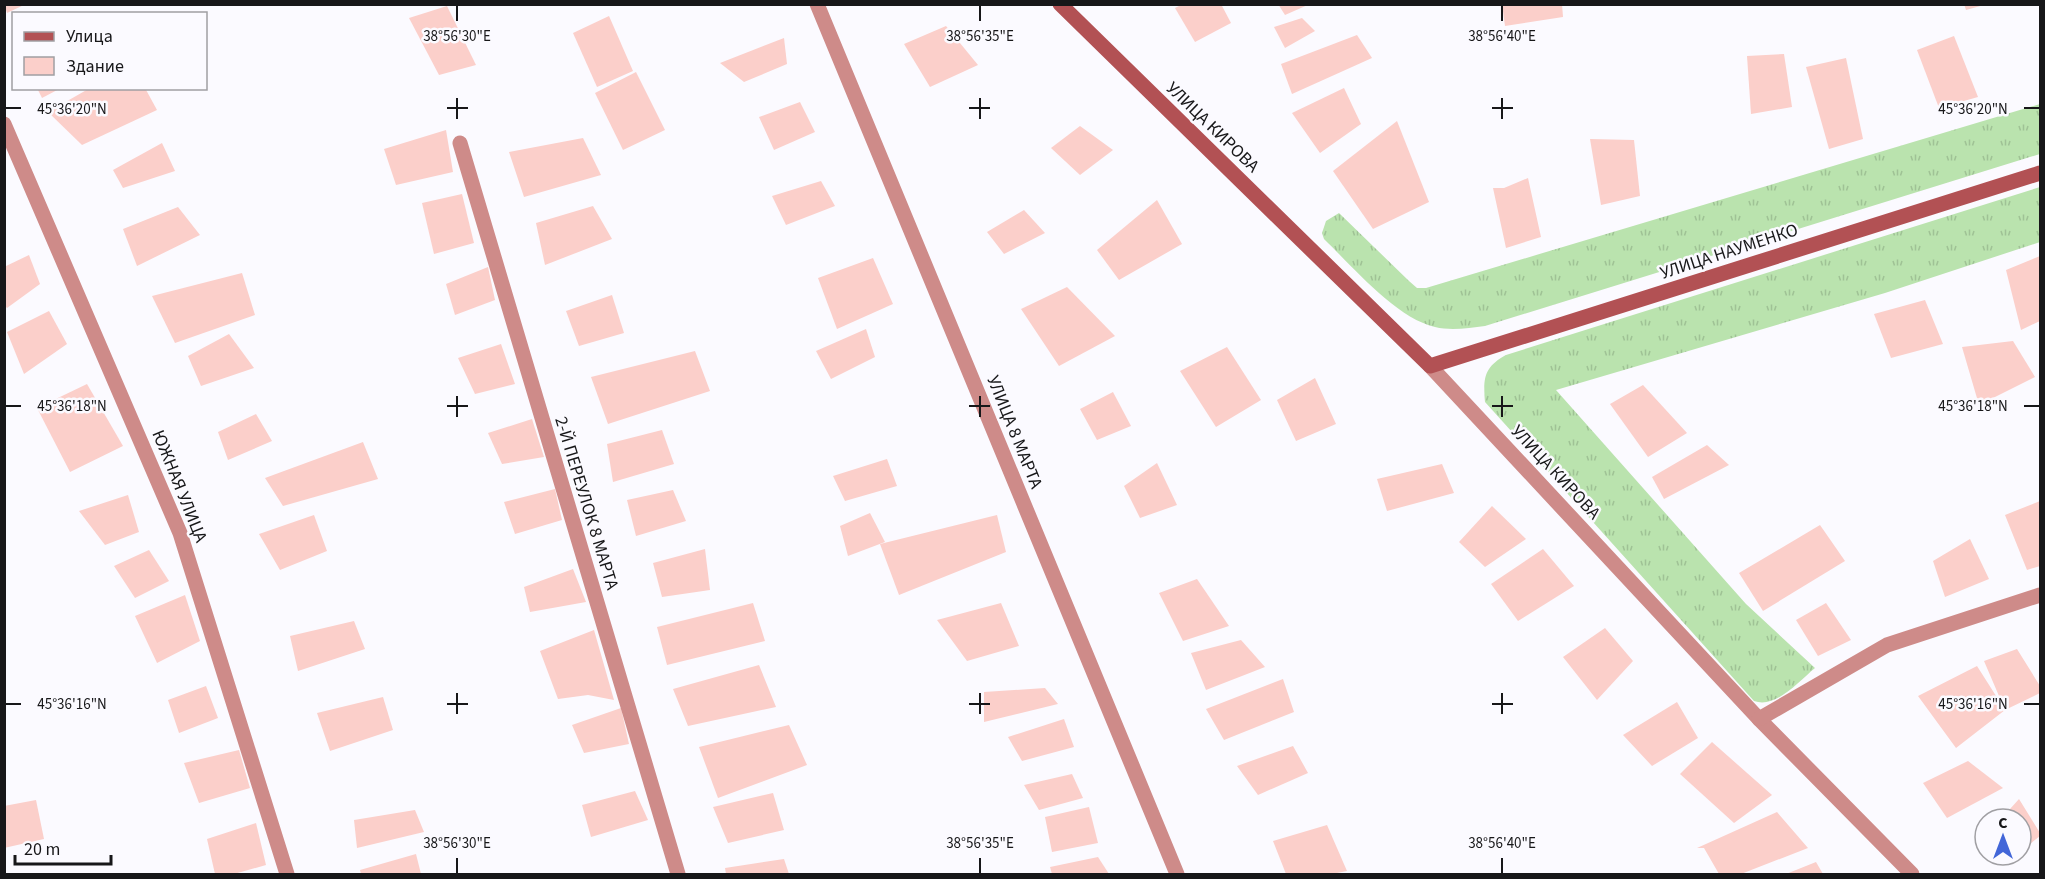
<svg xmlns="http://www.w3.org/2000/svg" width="2045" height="879" font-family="'Source Sans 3',sans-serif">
<defs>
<pattern id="grass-tufts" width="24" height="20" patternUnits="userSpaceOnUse" patternTransform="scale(1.5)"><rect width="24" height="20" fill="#bae3ae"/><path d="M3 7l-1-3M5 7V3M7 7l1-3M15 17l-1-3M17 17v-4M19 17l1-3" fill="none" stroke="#9fc295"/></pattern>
</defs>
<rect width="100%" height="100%" fill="#fbfaff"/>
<g fill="url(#grass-tufts)">
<path d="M2040,104V154L1485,326C1469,328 1451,331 1435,327C1396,318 1353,267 1324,239L1322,233L1326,221L1339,213L1409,281L1417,288H1426Z"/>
<path d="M2040,187V242L1885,293L1556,390L1746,604L1815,668C1799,681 1776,709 1754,701L1485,402C1483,378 1484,367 1506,355Z"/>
</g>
<g fill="#fbcfca">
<path d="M4,4H26L7,13Z"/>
<path d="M1183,4H1221L1231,23L1195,42L1175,8Z"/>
<path d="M1278,4H1310L1285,15Z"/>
<path d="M1502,4H1562L1563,17L1505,26Z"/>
<path d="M1964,4H1984V5L1966,10Z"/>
<path d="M447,6L476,65L439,75L409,18Z"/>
<path d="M609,16L633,71L597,87L573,33Z"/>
<path d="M1302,18L1315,31L1285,48L1274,27Z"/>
<path d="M946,26L978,65L930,87L904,44Z"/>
<path d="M1357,35L1372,58L1292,94L1281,64Z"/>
<path d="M1954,36L1978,97L1939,108L1917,50Z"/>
<path d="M784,38L787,64L744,82L720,63Z"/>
<path d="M1784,54L1792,107L1751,114L1747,56Z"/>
<path d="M1846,58L1863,139L1829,149L1806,67Z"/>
<path d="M636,72L665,130L623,150L595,93Z"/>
<path d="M37,88H61L42,98Z"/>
<path d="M90,88H145L157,110L82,145L48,112Z"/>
<path d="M1344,88L1361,124L1320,153L1292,113Z"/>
<path d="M800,102L815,132L774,150L759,117Z"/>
<path d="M1397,121L1429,202L1373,229L1333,171Z"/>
<path d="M1080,126L1113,150L1080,175L1051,148Z"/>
<path d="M446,130L453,172L396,185L384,149Z"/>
<path d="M583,138L601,175L524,197L509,152Z"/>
<path d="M1590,139L1634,140L1640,196L1601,205Z"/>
<path d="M162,143L175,171L123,188L113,170Z"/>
<path d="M1528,178L1541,237L1506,248L1493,188H1504Z"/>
<path d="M821,181L835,206L786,225L772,196Z"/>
<path d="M462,194L474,243L434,254L422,203Z"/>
<path d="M1157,200L1182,244L1119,280L1097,250Z"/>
<path d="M593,206L612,239L545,265L536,223Z"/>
<path d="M178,207L200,235L137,266L123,229Z"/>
<path d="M1024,210L1045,233L1004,254L987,232Z"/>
<path d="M29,255L40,284L7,308L4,305V267Z"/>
<path d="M2040,256V321L2021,330L2006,270Z"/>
<path d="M873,258L893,304L837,329L818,278Z"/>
<path d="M488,267L495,300L455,315L446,284Z"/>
<path d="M242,273L255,315L175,343L152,296Z"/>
<path d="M1067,287L1115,336L1059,366L1021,309Z"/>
<path d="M612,295L624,333L579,346L566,311Z"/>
<path d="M1925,300L1943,344L1891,358L1874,314Z"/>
<path d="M49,311L67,344L24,374L7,332Z"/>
<path d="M866,329L875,357L831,379L816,351Z"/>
<path d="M229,334L254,368L201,386L188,356Z"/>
<path d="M2013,341L2035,377L1979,405L1962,347Z"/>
<path d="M501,344L515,384L475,394L458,358Z"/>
<path d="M1227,347L1261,400L1216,427L1180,371Z"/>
<path d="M695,351L710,391L608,424L591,377Z"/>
<path d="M1315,378L1336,424L1296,441L1277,400Z"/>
<path d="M87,384L123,446L70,472L37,408Z"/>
<path d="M1643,385L1687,433L1648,457L1610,404Z"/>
<path d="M1113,392L1131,426L1097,440L1080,409Z"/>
<path d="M256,414L272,441L228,460L218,432Z"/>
<path d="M532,419L544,457L502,464L488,433Z"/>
<path d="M662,430L674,464L613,482L607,444Z"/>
<path d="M363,442L378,479L283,506L265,478Z"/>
<path d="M1707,445L1729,465L1664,499L1652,477Z"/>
<path d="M887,459L897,486L845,501L833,476Z"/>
<path d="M1157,463L1177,505L1140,518L1124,486Z"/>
<path d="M1442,464L1454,493L1387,511L1377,479Z"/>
<path d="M555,489L562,520L515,534L504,502Z"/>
<path d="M673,490L686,521L636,536L627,500Z"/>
<path d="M128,495L139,532L105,545L79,511Z"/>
<path d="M2040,501V566L2027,570L2005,515Z"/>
<path d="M1492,506L1526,539L1485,567L1459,542Z"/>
<path d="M870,513L885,542L848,556L840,526Z"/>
<path d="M314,515L327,551L280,570L259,534Z"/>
<path d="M997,515L1006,552L899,595L880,544Z"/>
<path d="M1820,525L1845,561L1763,611L1739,573Z"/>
<path d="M1970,539L1989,579L1945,597L1933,561Z"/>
<path d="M705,549L710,590L662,597L653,563Z"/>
<path d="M1543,549L1574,586L1518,621L1491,584Z"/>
<path d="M149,550L169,581L135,598L114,566Z"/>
<path d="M573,569L586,602L530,612L524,587Z"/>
<path d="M1197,579L1229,626L1183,641L1159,593Z"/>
<path d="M185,595L200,641L157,663L135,616Z"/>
<path d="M753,603L765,641L667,665L657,627Z"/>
<path d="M1001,603L1019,646L967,661L937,620Z"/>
<path d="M1826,603L1851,640L1818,656L1796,620Z"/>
<path d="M354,621L365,649L298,671L290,636Z"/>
<path d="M1605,628L1633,661L1597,700L1563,657Z"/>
<path d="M594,630L614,700L588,695L558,699L540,651Z"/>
<path d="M1241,640L1265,667L1206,690L1191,653Z"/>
<path d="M2017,649L2040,686V693L2005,710L1956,748L1918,696L1977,666L2005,710L1984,661Z"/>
<path d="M759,665L776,707L688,726L673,689Z"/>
<path d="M1283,679L1294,712L1224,740L1206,709Z"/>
<path d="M206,686L218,718L179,733L168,700Z"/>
<path d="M1045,688L1058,704L984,722V692Z"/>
<path d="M383,697L393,730L330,751L317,713Z"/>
<path d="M1677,702L1698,738L1652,766L1623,735Z"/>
<path d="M621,708L629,744L584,753L572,725Z"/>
<path d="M1064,719L1074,747L1022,761L1008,737Z"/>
<path d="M789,725L807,765L718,798L699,747Z"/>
<path d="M1712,742L1772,795L1734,823L1680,774Z"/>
<path d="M1293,746L1308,773L1258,795L1237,766Z"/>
<path d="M239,750L250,788L199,803L184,763Z"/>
<path d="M1968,761L2003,788L1947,818L1923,783Z"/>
<path d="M1072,774L1083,798L1039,810L1024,785Z"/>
<path d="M635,791L648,820L591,837L582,805Z"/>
<path d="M773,793L784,830L728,843L713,807Z"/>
<path d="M2019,799L2040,833V836L2021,851V819H2001Z"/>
<path d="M36,800L44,839L4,848V806Z"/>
<path d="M1089,807L1098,843L1052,852L1045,817Z"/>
<path d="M415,810L424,832L357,848L354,820Z"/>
<path d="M1777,812L1808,848L1741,874H1719L1704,848H1697Z"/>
<path d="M256,823L266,865L234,874H215L207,839Z"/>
<path d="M1327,825L1347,871L1332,874H1286L1273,841Z"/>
<path d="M416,854L421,874H361L360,870Z"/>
<path d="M1994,855H2015L2004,864Z"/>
<path d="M1098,857L1109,874H1052L1050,867Z"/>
<path d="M784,859L789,874H726L725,868Z"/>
<path d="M1816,862L1823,874H1786Z"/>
</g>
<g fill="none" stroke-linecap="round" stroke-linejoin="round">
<g stroke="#ce8b89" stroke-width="15">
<path d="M817,4L1177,874"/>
<path d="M4,124L180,533L287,874"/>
<path d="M460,143L678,874"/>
<path d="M1430,366L1759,719L1912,874"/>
<path d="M1759,719L1887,645L2040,595"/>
</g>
<path stroke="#b25154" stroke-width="15" d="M1060,4L1430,366L2040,173"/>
</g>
<path fill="none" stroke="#171719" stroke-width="2" d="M457,6V21M980,6V21M1502,6V21M457,98V119M980,98V119M1502,98V119M6,108H21M447,108H468M969,108H990M1492,108H1513M2024,108H2039M457,396V417M980,396V417M1502,396V417M6,406H21M447,406H468M969,406H990M1492,406H1513M2024,406H2039M457,693V714M980,693V714M1502,693V714M6,704H21M447,704H468M969,704H990M1492,704H1513M2024,704H2039M457,858V873M980,858V873M1502,858V873"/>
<g text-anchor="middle" stroke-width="5" stroke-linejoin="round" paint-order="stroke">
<g font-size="18" fill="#171719" stroke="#fbfaff">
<text transform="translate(1213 127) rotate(44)" y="6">УЛИЦА КИРОВА</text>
<text transform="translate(1729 251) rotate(-18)" y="6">УЛИЦА НАУМЕНКО</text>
<text transform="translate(1015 432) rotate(68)" y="6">УЛИЦА 8 МАРТА</text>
<text transform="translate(1556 472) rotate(47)" y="6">УЛИЦА КИРОВА</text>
<text transform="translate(180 486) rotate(68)" y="6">ЮЖНАЯ УЛИЦА</text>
<text transform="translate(587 503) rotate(73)" y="6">2-Й ПЕРЕУЛОК 8 МАРТА</text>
</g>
</g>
<g font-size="15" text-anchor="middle" fill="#171719" stroke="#fbfaff" stroke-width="5" stroke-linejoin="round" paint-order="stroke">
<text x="457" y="41">38°56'30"E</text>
<text x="980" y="41">38°56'35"E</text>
<text x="1502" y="41">38°56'40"E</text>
<text x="72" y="114">45°36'20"N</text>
<text x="1973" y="114">45°36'20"N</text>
<text x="72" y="411">45°36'18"N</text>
<text x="1973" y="411">45°36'18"N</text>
<text x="72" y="709">45°36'16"N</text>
<text x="1973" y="709">45°36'16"N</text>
<text x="457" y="848">38°56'30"E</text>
<text x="980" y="848">38°56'35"E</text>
<text x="1502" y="848">38°56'40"E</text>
</g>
<rect width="2045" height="879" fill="none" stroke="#171719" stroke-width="12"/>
<rect x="12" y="12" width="195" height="78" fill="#fbfaff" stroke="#a09fa3" stroke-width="1.5"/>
<rect x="24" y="32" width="30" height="9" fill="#b25154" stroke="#a09fa3" stroke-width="1.5"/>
<text x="66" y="42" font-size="18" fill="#171719">Улица</text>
<rect x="24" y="57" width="30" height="18" fill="#fbcfca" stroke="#a09fa3" stroke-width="1.5"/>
<text x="66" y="72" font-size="18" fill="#171719">Здание</text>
<g transform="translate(2003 837)"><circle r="28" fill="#fbfaff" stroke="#a09fa3" stroke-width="1.5"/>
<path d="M0-4.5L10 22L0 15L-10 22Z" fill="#4266d8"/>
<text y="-9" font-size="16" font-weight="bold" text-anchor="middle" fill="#171719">С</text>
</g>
<path d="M15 855v9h96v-9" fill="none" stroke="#171719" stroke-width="3"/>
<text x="24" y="855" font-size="18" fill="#171719" stroke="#fbfaff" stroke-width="4.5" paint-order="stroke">20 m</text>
</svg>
